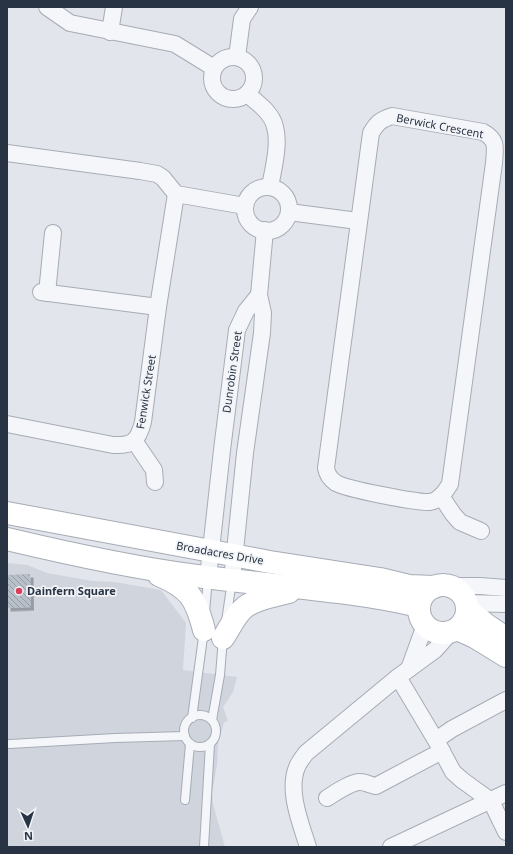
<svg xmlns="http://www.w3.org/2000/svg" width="513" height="854" font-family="'Noto Sans',sans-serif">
<defs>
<pattern id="building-back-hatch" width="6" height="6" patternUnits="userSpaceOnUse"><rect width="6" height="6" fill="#b8bfc9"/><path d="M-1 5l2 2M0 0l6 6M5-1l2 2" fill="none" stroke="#969ca5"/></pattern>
<filter id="shadow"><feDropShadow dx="3.5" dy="3.5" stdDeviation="0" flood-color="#0004"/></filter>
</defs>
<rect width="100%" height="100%" fill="#e2e5eb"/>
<path fill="#cfd4dd" d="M7,563L27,565L47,573L92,581L114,582L161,590L186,623L183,670L237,677L233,692L223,707L228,721L224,722L218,744L217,765L212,793L213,804L225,847H7Z"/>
<path fill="url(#building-back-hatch)" filter="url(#shadow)" d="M30,574L31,607L7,608V575Z"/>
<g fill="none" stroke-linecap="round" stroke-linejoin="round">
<g stroke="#a6acb6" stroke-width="10">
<g id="lane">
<path d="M205,612L208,578"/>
<path d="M226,621L232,581"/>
<circle cx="200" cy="731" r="16"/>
<path d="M192,718L204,630"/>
<path d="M212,720L220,675L223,638"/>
<path d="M10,744L115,738L185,736"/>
<path d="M185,800L190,744"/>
<path d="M204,847L210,744"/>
</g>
</g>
<g stroke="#a6acb6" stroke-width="18">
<g id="street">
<path d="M47,7L70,23L175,44L214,68"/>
<path d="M110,32L114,7"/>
<circle cx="233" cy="78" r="21"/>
<path d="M237,57L242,19L250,7"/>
<path d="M247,94C258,103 272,113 275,127C280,144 273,170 270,187"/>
<path d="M392,116L483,132C498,140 495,148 494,163L450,484C445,492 440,500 430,502C418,503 346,489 336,483C330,479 327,474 326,468L371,133C377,123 380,120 392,116Z"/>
<path d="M7,153L140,171L157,174L163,178L176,194L245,206"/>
<circle cx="267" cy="209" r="22"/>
<path d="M289,212L358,221"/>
<path d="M41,292L158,307"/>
<path d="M47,293L53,233"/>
<path d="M7,424L113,445C133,446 138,441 143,422L158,307L176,194"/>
<path d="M135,442L154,470L155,482"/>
<path d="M441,496L453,514L460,522L481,531"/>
<path d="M208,577L222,450L237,330L246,311L259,295"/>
<path d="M232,580L245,453L262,333L263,313L259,295L265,230"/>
<path d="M450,586H480L506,588"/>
<path d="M466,603L506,604"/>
<path d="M409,669L425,625"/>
<path d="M398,677L438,744L453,772L462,780L491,801L506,832"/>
<path d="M436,740L452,729L506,700"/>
<path d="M327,798C335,793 351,782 360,782C365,782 370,785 376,786L442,751"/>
<path d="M308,847C301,824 287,791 297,767C299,762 303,757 306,753L398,677L435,650L452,631"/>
<path d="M391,847L506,793"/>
</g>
</g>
<g stroke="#a6acb6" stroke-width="24">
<g id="secondary">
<path d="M7,513L270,562L380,579L409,586L434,587"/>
<path d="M7,539C70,554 133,568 197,576C271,586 346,589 419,606"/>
<path d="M159,575C190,588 196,599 204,630"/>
<circle cx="443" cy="609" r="24"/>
<path d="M467,609L488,626L506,638"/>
<path d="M457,629L475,637L506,656"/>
<path d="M223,638C230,628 235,615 245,607C257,598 275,596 289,592"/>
</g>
</g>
<use href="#lane" stroke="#f5f6f9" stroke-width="8"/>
<use href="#street" stroke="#f5f6f9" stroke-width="16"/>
<use href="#secondary" stroke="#fff" stroke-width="22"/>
</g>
<circle fill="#d83f58" stroke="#f2f4f8" stroke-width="1.5" cx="19" cy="591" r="4"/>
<g text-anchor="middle" stroke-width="3.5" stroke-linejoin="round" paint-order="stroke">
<g font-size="11" fill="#283344" stroke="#f2f4f8">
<text transform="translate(440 126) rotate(11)" y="4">Berwick Crescent</text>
<text transform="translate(232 372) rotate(-82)" y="4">Dunrobin Street</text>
<text transform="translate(146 392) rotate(-81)" y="4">Fenwick Street</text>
<text transform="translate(220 553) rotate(10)" y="4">Broadacres Drive</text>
</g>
<g font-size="11" font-weight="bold" fill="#283344" stroke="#f2f4f8" text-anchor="start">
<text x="27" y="595">Dainfern Square</text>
</g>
</g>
<rect width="513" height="854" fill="none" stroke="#283344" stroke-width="16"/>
<g transform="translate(28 826) rotate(177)" stroke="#f2f4f8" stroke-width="3" paint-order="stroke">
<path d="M0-3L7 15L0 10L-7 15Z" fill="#283344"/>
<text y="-6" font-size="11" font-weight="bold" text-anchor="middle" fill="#283344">N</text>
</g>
</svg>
